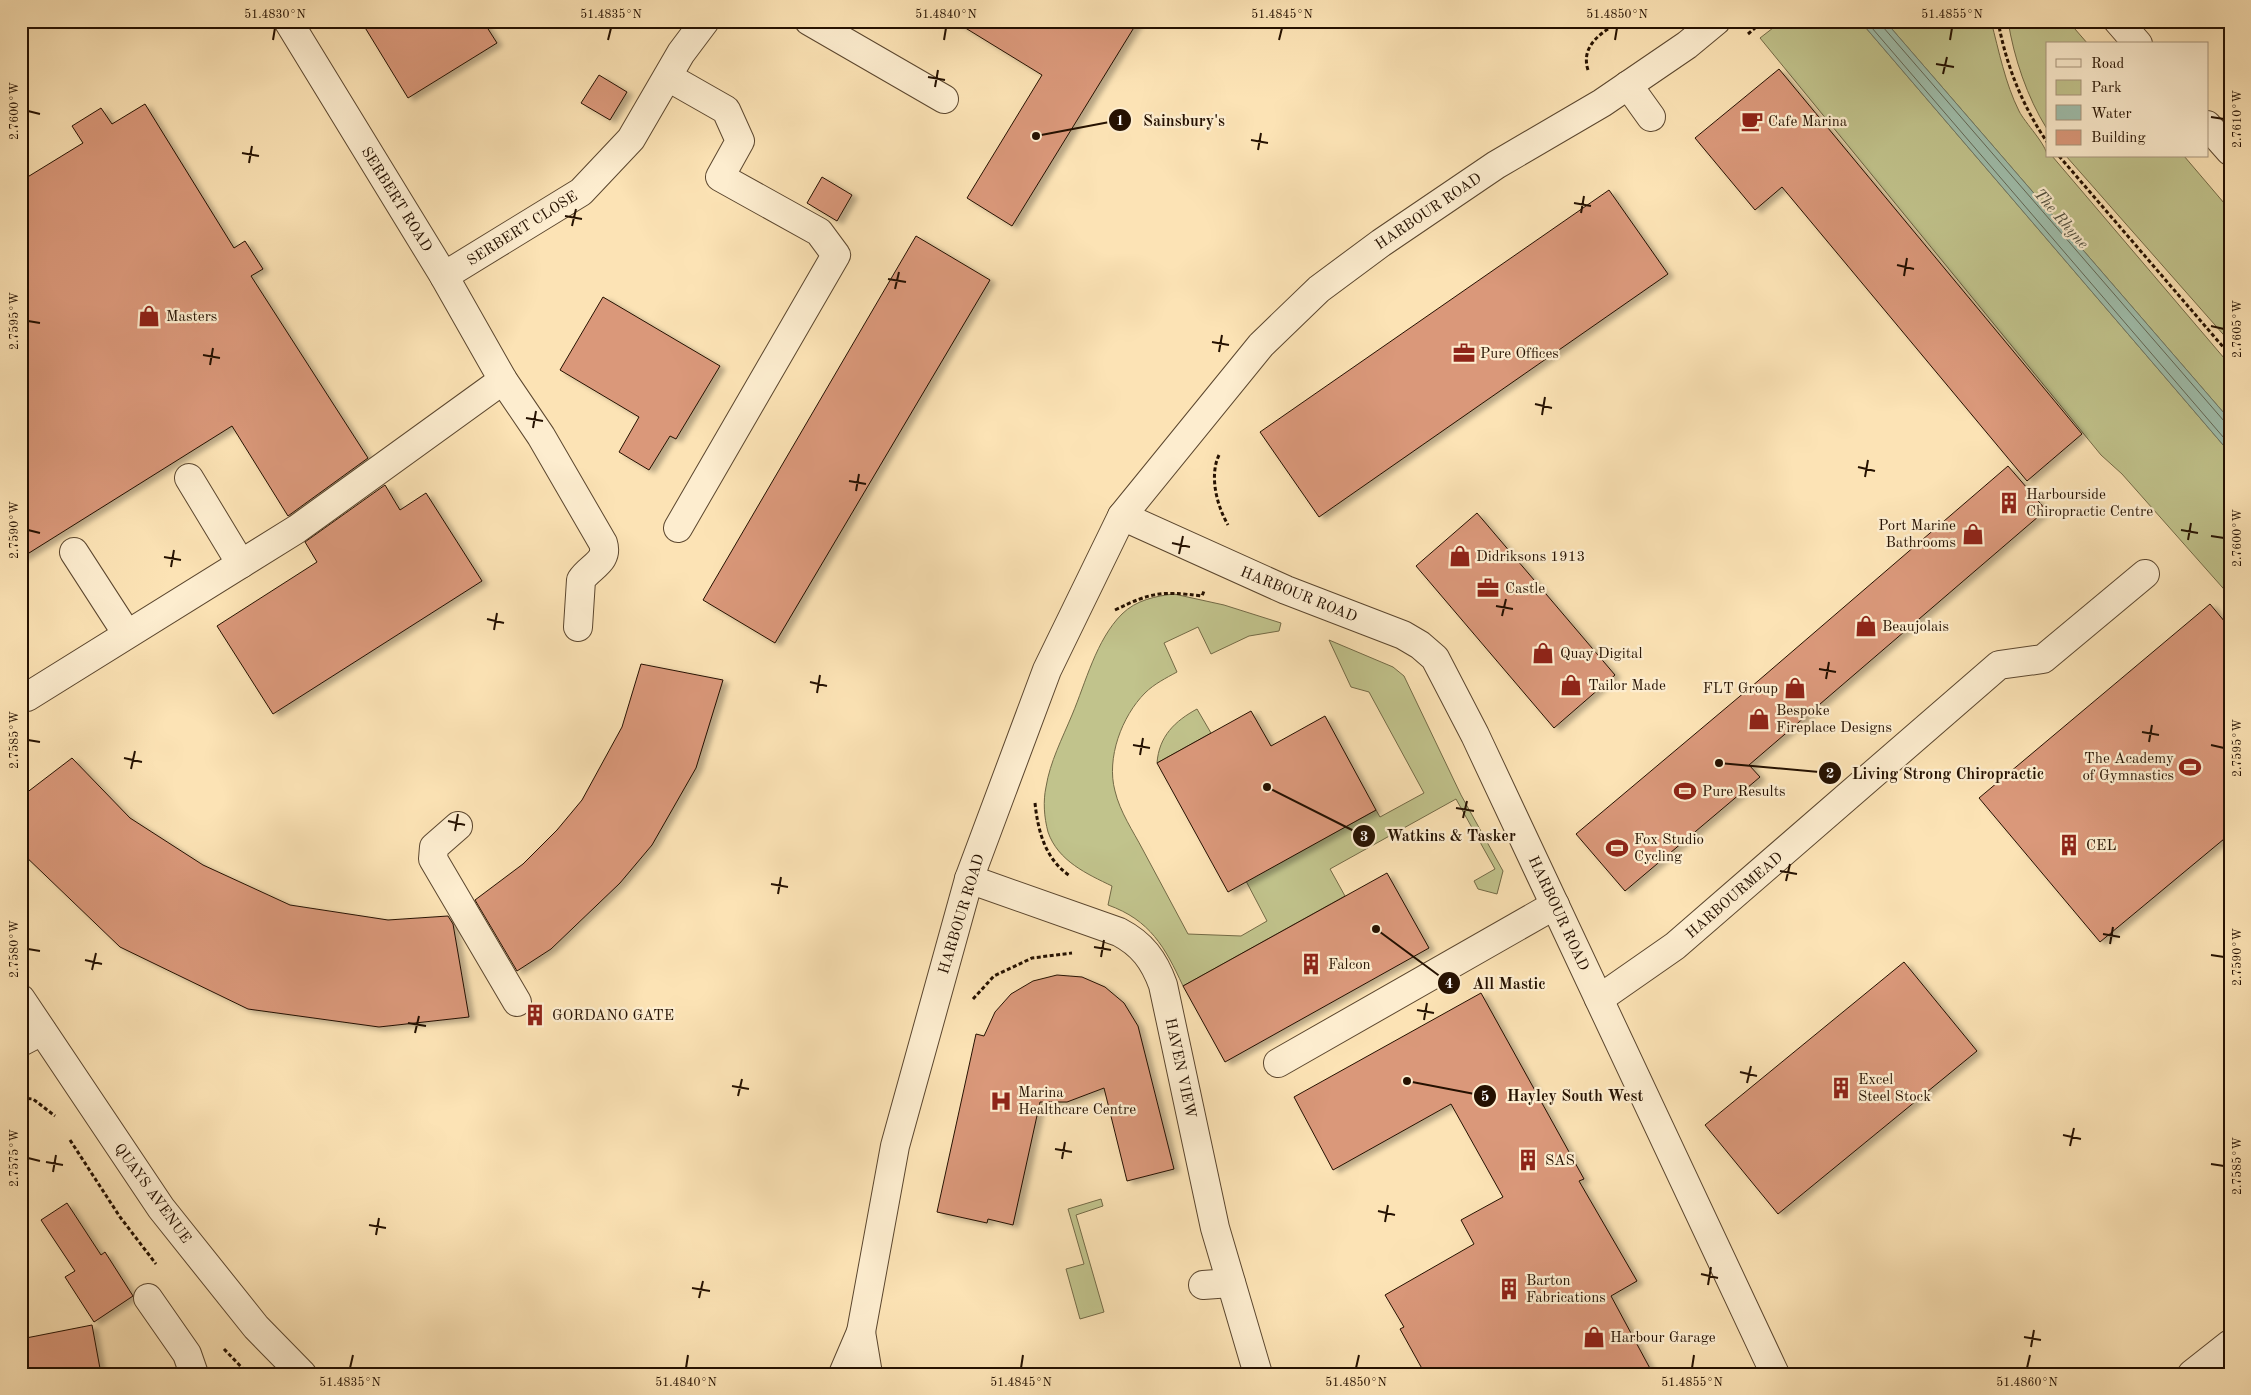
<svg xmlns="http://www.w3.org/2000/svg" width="2251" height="1395" font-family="'Old Standard TT',serif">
<defs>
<filter id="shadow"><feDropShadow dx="5.5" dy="3" stdDeviation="2.5" flood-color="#0004"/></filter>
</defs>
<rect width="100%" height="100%" fill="#fce3b5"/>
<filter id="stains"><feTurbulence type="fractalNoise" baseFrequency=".004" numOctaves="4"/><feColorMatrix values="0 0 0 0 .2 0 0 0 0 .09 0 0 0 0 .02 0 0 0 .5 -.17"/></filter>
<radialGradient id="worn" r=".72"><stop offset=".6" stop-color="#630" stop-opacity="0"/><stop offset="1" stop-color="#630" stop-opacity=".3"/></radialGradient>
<g fill="#c1c38c" stroke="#736a46">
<path d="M1782,21H1860L2230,453V596L2122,474L2101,455L1760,38Z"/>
<path d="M1885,21H1991C1999,51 2005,83 2019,111C2025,123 2047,145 2047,156H2052L2230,365V420Z"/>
<path d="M2008,21H2068L2088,44H2047V129C2027,97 2014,58 2008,21Z"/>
<path d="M2066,156H2184L2230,210V342Z"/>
<path d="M1174,594L1224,605L1281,623L1279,631L1249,636L1211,654L1198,627L1164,643L1177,672C1166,678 1154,684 1145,693C1122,716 1106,758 1115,791C1120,812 1133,831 1143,850C1158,878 1173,906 1188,934L1241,936L1267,921L1246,881L1376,810L1380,817L1424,793L1369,692L1351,687L1329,640L1393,667L1404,676L1461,795L1503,871L1497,894L1478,889L1474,881L1495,869L1456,799L1330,869L1345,896L1183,986C1165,947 1150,920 1108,905L1112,886C1087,874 1058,861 1048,832C1044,817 1043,801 1046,787C1050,762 1062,739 1072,715C1086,682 1096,640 1122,614C1136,600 1156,596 1174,594Z"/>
<path d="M1197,709L1211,733L1157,763C1159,736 1175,721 1197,709Z"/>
<path d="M1101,1199L1103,1206L1076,1215L1104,1312L1080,1319L1066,1269L1084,1264L1068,1209Z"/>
</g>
<path fill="#9fbeac" stroke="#6e7968" d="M1860,21H1885L2230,420V453Z"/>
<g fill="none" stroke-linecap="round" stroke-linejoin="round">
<g stroke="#626856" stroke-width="1">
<path d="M1866,21L2230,445"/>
<path d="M1881,21L1883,27L2224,421L2230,423"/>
</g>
</g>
<g fill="#da987a" stroke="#251101" filter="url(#shadow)">
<path d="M361,21H483L497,43L408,98Z"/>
<path d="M954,21H1138L1012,226L967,198L1042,75Z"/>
<path d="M1779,69L2082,434L2027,481L1782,187L1755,210L1695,138Z"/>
<path d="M599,75L627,92L610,120L581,103Z"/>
<path d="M145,104L234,248L245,241L263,269L251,276L368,458L288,516L232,426L21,558V181L83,143L72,126L101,108L112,124Z"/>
<path d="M822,177L852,195L837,221L807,203Z"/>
<path d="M1609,190L1668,274L1319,517L1260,432Z"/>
<path d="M916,236L990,280L775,643L703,600Z"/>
<path d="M603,297L720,366L676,439L670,436L649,470L619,452L639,417L560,370Z"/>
<path d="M2008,466L2046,510L1749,765L1760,777L1625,891L1576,834L1758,681Z"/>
<path d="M385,485L400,510L426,493L482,581L273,714L217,626L317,562L305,542Z"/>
<path d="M1477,513L1615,675L1554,728L1416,566Z"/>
<path d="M2210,604L2230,628V834L2100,942L1979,798Z"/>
<path d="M641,664L723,680L696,768L652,845L620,883L551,949L517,971L475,900L523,864L557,830L582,800L622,727Z"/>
<path d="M1251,711L1271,746L1325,716L1376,810L1228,892L1157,763Z"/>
<path d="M72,758L130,818L203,865L290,905L388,920L448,916L453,924L469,1017L379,1027L248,1009L120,947L21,852V797Z"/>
<path d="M1387,873L1429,948L1225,1062L1183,986Z"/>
<path d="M1904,962L1977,1051L1778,1214L1705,1125Z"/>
<path d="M1057,975L1082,977L1105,987L1124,1003L1138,1026L1174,1169L1127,1181L1104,1088L1067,1102H1040L1013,1225L988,1219L987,1223L937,1212L976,1034L984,1036L995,1012L1011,994L1033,981Z"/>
<path d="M1481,993L1584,1179L1579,1181L1637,1281L1611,1296L1653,1374H1425L1400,1329L1404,1327L1385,1295L1474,1244L1461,1220L1503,1197L1451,1104L1333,1170L1294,1097Z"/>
<path d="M67,1203L101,1255L105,1252L133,1296L94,1322L65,1277L75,1271L41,1220Z"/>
<path d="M92,1325L101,1374H21V1339Z"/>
</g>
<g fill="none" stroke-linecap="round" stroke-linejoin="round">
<g stroke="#5b462e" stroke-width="30">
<g id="minor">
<path d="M288,21L444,276L503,380L541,436L603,543C609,562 590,566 581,580L578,627"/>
<path d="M809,21L944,99"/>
<path d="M2118,21L2138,44"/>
<path d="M668,77L726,110L740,141L720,177L819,232L836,255L678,528"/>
<path d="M1628,85L1651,117"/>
<path d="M2207,125L2230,151"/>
<path d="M444,276L581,192L631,139L681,53L705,21"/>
<path d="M189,478L241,564"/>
<path d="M1122,516L1286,590L1403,635L1420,645L1435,658L1475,735L1775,1374"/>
<path d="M74,552L127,634"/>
<path d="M27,697L297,529L503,380"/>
<path d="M458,826L434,847L433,859L517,1002"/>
<path d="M969,879L1119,932C1142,944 1154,960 1163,985L1215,1228L1258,1374"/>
<path d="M21,999L161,1208L256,1327L302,1374"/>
<path d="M1599,999L1675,946L1999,665L2043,659L2145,574"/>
<path d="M21,1042L42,1031"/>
<path d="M1278,1063L1555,905"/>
<path d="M1203,1285L1231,1283"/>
<path d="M148,1298L187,1354L194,1374"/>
<path d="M861,1332L868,1374"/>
<path d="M843,1374L861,1332L895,1146L969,879L1047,670L1122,516L1261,345L1319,289L1381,243L1496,165L1602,103L1687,45L1716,21"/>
<path d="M2192,1374L2230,1344"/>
</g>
</g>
<g stroke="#251101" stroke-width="3" stroke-dasharray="4 2.5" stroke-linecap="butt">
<path d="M1998,21C2006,65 2022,105 2047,142"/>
<path d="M1748,34L1763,21"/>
<path d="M1588,70C1580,45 1603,31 1622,21"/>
<path d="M2059,156L2230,355"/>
<path d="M1219,455C1209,476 1217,506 1228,525"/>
<path d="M1115,610C1152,592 1161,591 1202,596L1204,591"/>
<path d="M1035,803C1038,831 1045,859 1070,876"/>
<path d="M973,999L994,976L1032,958L1072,953"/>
<path d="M21,1098L33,1099L55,1116"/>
<path d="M70,1140L120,1217L156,1264"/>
<path d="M224,1349L248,1374"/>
</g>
<use href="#minor" stroke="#fdedcf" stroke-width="28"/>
</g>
<path fill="none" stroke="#251101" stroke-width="2" d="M273,40L275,28M608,40L611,28M944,40L946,28M1279,40L1282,28M1615,40L1617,28M1950,40L1952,28M1936,64L1954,67M1943,74L1947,57M928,77L945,80M935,87L938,70M28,111L40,114M2211,117L2224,119M1251,140L1268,143M1258,150L1261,133M242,153L259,156M249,163L252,146M1574,203L1591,206M1581,213L1584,196M565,216L582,219M572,226L576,209M1897,265L1914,269M1904,276L1907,258M888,279L906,282M895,289L899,272M28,321L40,323M2211,326L2224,329M1212,342L1229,345M1219,352L1222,335M203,355L220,358M210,365L213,348M1535,404L1552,408M1542,415L1545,397M526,418L543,421M533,428L536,411M1858,467L1875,471M1865,477L1868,460M849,481L866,484M856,491L859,474M28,530L40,533M2181,530L2198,533M2211,536L2224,538M2188,540L2191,523M1172,543L1190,547M1179,554L1183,536M164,557L181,560M171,567L174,550M1496,606L1513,609M1502,616L1506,599M487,619L504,623M494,630L497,613M1819,669L1836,672M1826,679L1829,662M810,682L827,686M817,693L820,675M2142,732L2159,735M28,740L40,742M2149,742L2152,725M1133,745L1150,748M2211,745L2224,748M1140,755L1143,738M124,758L142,762M131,769L135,751M1456,808L1474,811M1463,818L1467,801M448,821L465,825M455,831L458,814M1780,871L1797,874M1786,881L1790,864M771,884L788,887M778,894L781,877M2103,934L2120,937M2110,944L2113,927M1094,947L1111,950M28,949L40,951M2211,955L2224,957M1101,957L1104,940M85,960L102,964M92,970L96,953M1417,1010L1434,1013M1424,1020L1427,1003M408,1023L426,1026M415,1033L419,1016M1740,1072L1757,1076M1747,1083L1751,1066M732,1086L749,1089M738,1096L742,1079M2063,1135L2081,1139M2070,1146L2074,1128M1055,1149L1072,1152M28,1158L40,1161M1062,1159L1065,1142M46,1162L63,1165M2211,1164L2224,1166M53,1172L56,1155M1378,1211L1395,1215M1385,1222L1388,1205M369,1225L386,1228M376,1235L379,1218M1701,1274L1718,1278M1708,1285L1711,1267M692,1288L710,1291M699,1298L703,1281M2024,1337L2041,1340M2031,1347L2034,1330M350,1368L353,1355M686,1368L688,1355M1021,1368L1023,1355M1356,1368L1359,1355M1692,1368L1694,1355M2027,1368L2030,1355"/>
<defs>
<g id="cafe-bare" transform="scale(1.725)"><path d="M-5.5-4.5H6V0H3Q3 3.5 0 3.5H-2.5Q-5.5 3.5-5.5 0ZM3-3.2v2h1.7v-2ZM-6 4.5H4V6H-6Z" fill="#8f2418" stroke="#fdedcf" stroke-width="2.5" paint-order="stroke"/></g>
<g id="shop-bare" transform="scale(1.725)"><path d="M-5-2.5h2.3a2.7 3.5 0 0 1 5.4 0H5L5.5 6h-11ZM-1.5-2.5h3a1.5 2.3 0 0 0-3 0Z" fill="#8f2418" stroke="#fdedcf" stroke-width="2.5" paint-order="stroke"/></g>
<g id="office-bare" transform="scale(1.725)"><path d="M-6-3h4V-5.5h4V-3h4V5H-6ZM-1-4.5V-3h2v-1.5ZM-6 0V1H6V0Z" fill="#8f2418" stroke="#fdedcf" stroke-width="2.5" paint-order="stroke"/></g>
<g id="building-bare" transform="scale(1.725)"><path d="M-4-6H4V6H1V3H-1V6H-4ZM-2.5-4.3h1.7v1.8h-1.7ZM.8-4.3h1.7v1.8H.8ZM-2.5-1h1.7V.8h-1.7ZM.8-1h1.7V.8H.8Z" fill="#8f2418" stroke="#fdedcf" stroke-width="2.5" paint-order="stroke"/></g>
<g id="stadium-bare" transform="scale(1.725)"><path d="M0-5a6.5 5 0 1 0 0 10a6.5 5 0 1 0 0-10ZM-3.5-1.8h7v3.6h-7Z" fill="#8f2418" stroke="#fdedcf" stroke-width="2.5" paint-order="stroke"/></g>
<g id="hospital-bare" transform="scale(1.725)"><path d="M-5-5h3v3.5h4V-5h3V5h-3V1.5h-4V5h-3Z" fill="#8f2418" stroke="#fdedcf" stroke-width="2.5" paint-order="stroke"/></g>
</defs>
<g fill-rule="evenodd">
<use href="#cafe-bare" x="1752" y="121"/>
<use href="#shop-bare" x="149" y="316"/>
<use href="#office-bare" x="1464" y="353"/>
<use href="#building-bare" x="2009" y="503"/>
<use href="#shop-bare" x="1973" y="534"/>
<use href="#shop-bare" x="1460" y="556"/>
<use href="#office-bare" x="1488" y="588"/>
<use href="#shop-bare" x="1866" y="626"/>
<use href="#shop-bare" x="1543" y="653"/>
<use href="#shop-bare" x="1571" y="685"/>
<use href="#shop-bare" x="1795" y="688"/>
<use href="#shop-bare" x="1759" y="719"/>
<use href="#stadium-bare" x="2190" y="767"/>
<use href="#stadium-bare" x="1685" y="791"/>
<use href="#building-bare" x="2069" y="845"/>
<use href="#stadium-bare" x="1617" y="848"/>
<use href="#building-bare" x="1311" y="964"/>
<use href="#building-bare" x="535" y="1015"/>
<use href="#building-bare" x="1841" y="1088"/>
<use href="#hospital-bare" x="1001" y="1101"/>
<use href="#building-bare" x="1528" y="1160"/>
<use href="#building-bare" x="1509" y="1289"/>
<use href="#shop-bare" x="1594" y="1337"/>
</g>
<g text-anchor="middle" stroke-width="4.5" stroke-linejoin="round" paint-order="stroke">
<g font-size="15" fill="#251101" stroke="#fdedcf" text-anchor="start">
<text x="1768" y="126">Cafe Marina</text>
<text x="166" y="321">Masters</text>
<text x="1480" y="358">Pure Offices</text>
<text x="2026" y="499">Harbourside<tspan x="2026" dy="17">Chiropractic Centre</tspan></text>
<text x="1956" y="530" text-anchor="end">Port Marine<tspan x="1956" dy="17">Bathrooms</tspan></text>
<text x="1476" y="561">Didriksons 1913</text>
<text x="1505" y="593">Castle</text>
<text x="1882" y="631">Beaujolais</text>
<text x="1560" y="658">Quay Digital</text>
<text x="1588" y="690">Tailor Made</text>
<text x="1778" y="693" text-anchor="end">FLT Group</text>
<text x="1776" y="715">Bespoke<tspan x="1776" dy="17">Fireplace Designs</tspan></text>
<text x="2174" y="763" text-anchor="end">The Academy<tspan x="2174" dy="17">of Gymnastics</tspan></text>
<text x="1702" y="796">Pure Results</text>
<text x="1634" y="844">Fox Studio<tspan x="1634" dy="17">Cycling</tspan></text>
<text x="2086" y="850">CEL</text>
<text x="1328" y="969">Falcon</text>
<text x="552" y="1020">GORDANO GATE</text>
<text x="1858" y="1084">Excel<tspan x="1858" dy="17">Steel Stock</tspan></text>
<text x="1018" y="1097">Marina<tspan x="1018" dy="17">Healthcare Centre</tspan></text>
<text x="1545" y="1165">SAS</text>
<text x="1526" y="1285">Barton<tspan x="1526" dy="17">Fabrications</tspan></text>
<text x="1610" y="1342">Harbour Garage</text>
</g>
<g font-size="15" fill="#251101" stroke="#fdedcf">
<text transform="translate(397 199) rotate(58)" y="5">SERBERT ROAD</text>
<text transform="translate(1428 211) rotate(-34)" y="5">HARBOUR ROAD</text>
<text transform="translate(522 228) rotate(-32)" y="5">SERBERT CLOSE</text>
<text transform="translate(1299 594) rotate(22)" y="5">HARBOUR ROAD</text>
<text transform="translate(1734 895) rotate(-41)" y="5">HARBOURMEAD</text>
<text transform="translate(1559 913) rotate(65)" y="5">HARBOUR ROAD</text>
<text transform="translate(961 914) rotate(-73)" y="5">HARBOUR ROAD</text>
<text transform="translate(1181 1068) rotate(78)" y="5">HAVEN VIEW</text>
<text transform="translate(153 1193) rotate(54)" y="5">QUAYS AVENUE</text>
</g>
<g font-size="16" font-style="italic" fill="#504e3d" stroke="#fdedcf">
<text transform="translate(2062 218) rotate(49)" y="6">The Rhyne</text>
</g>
</g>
<path fill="none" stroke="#251101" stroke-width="2" d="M1036 136L1120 120M1719 763L1830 773M1267 787L1364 836M1376 929L1449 983M1407 1081L1485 1096"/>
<g fill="#251101" stroke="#fdedcf" stroke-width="2">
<circle cx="1036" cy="136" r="5"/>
<circle cx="1719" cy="763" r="5"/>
<circle cx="1267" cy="787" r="5"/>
<circle cx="1376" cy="929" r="5"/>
<circle cx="1407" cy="1081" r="5"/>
<circle cx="1120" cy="120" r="12"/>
<circle cx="1830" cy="773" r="12"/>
<circle cx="1364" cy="836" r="12"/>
<circle cx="1449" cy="983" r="12"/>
<circle cx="1485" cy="1096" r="12"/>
</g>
<g font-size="15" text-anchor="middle" font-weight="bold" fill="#fff">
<text x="1120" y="125">1</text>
<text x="1830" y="778">2</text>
<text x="1364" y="841">3</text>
<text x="1449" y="988">4</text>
<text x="1485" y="1101">5</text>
</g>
<g font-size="16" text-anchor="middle" font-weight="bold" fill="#251101" stroke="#fdedcf" stroke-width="4.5" stroke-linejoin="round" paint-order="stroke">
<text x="1184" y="126">Sainsbury's</text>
<text x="1948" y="779">Living Strong Chiropractic</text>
<text x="1451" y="841">Watkins &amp; Tasker</text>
<text x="1509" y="989">All Mastic</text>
<text x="1575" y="1101">Hayley South West</text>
</g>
<rect width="2251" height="1395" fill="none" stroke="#fce3b5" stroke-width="55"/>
<rect x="2046" y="42" width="162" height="115" fill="#fdedcf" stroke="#a7957d"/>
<rect x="2056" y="59" width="25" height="8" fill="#fdedcf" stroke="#a7957d"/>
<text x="2091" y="68" font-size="15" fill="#251101">Road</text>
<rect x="2056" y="80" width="25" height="15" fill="#c1c38c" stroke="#a7957d"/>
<text x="2091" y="92" font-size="15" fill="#251101">Park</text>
<rect x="2056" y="105" width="25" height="15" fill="#9fbeac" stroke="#a7957d"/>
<text x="2091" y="118" font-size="15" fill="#251101">Water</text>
<rect x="2056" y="130" width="25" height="15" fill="#da987a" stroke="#a7957d"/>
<text x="2091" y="142" font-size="15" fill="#251101">Building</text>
<rect x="28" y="28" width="2196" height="1340" fill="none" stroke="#251101" stroke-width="2"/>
<g font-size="12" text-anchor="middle" fill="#251101">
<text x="275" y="18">51.4830°N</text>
<text x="611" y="18">51.4835°N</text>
<text x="946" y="18">51.4840°N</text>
<text x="1282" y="18">51.4845°N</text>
<text x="1617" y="18">51.4850°N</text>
<text x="1952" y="18">51.4855°N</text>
<text transform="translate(14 111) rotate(-90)" y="4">2.7600°W</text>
<text transform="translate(2237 119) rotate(-90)" y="4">2.7610°W</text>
<text transform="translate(14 321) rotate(-90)" y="4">2.7595°W</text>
<text transform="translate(2237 329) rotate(-90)" y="4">2.7605°W</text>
<text transform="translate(14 530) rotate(-90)" y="4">2.7590°W</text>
<text transform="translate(2237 538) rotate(-90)" y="4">2.7600°W</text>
<text transform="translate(14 740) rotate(-90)" y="4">2.7585°W</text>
<text transform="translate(2237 748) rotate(-90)" y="4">2.7595°W</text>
<text transform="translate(14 949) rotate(-90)" y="4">2.7580°W</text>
<text transform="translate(2237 957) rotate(-90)" y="4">2.7590°W</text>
<text transform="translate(14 1158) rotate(-90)" y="4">2.7575°W</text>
<text transform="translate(2237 1166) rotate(-90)" y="4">2.7585°W</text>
<text x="350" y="1386">51.4835°N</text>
<text x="686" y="1386">51.4840°N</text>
<text x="1021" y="1386">51.4845°N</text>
<text x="1356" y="1386">51.4850°N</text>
<text x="1692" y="1386">51.4855°N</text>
<text x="2027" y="1386">51.4860°N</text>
</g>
<rect width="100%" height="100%" filter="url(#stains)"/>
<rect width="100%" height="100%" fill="url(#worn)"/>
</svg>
